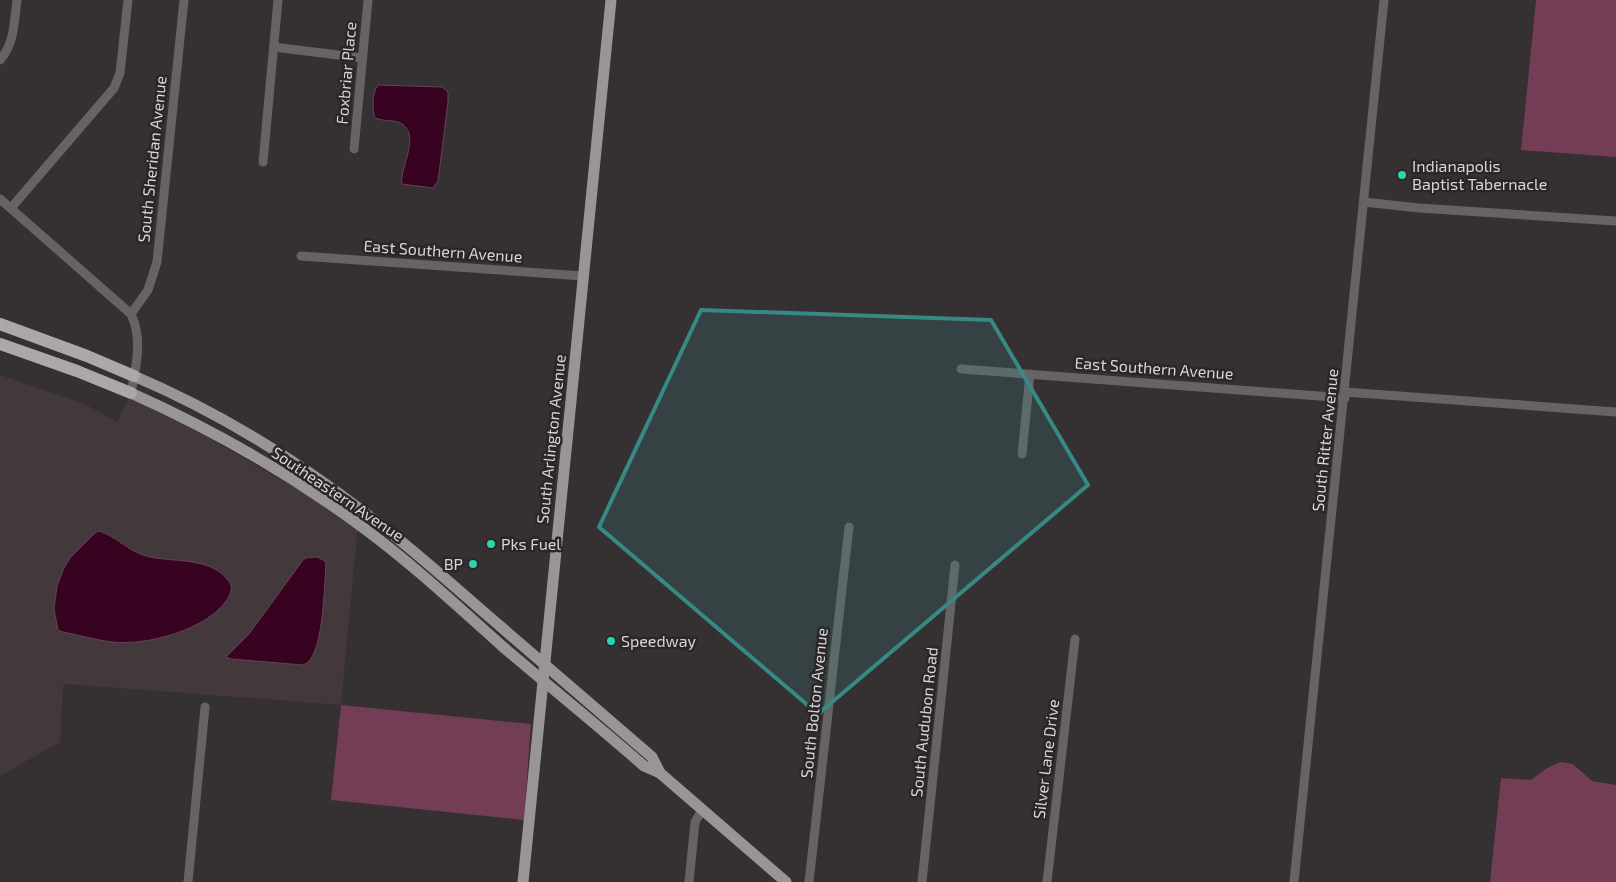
<svg xmlns="http://www.w3.org/2000/svg" width="1616" height="882" font-family="'Exo 2',sans-serif">
<rect width="100%" height="100%" fill="#353032"/>
<path fill="#43383c" d="M0,375L85,404L117,422L131,393L358,524L341,705L67,684L63,686L60,742L0,776Z"/>
<g fill="#723d55">
<path d="M1536,0H1616V157L1521,150Z"/>
<path d="M341,705L531,724L524,820L331,800Z"/>
<path d="M1561,762L1573,764L1592,781L1616,785V882H1490L1501,778L1531,780L1547,768Z"/>
</g>
<g fill="#370320" stroke="#674257">
<path d="M378,85L442,87L448,92V102L438,181L433,188L402,184C399,169 421,136 402,124C394,119 384,122 375,118C372,108 372,93 378,85Z"/>
<path d="M99,531C116,536 128,551 146,556C172,563 209,556 228,580C234,587 231,594 226,601C206,630 146,646 112,642C96,640 79,635 63,632L58,630L54,609L57,586L64,568L70,558L95,533Z"/>
<path d="M317,557L325,561L326,565C324,584 324,660 303,665L231,659L226,657L249,634L303,560L306,558Z"/>
</g>
<g fill="none" stroke-linecap="round" stroke-linejoin="round">
<g stroke="#666364" stroke-width="9">
<path d="M274,47L362,58"/>
<path d="M0,60C15,43 14,21 17,0"/>
<path d="M354,149L368,0"/>
<path d="M263,162L278,0"/>
<path d="M0,199L131,314C143,339 136,367 131,393"/>
<path d="M1364,202L1419,208L1616,221"/>
<path d="M11,208L114,88L120,73L128,0"/>
<path d="M301,256L583,276"/>
<path d="M131,314L148,290L157,262L184,0"/>
<path d="M961,369L1345,398"/>
<path d="M1345,392L1616,412"/>
<path d="M1022,454L1030,374"/>
<path d="M188,882L205,707"/>
<path d="M689,882L695,822L702,810"/>
<path d="M809,882L849,527"/>
<path d="M922,882L955,565"/>
<path d="M1047,882L1075,639"/>
<path d="M1294,882L1384,0"/>
</g>
<g stroke="#999496" stroke-width="11">
<path d="M134,376C228,416 318,474 397,538C432,566 466,597 500,626C551,670 601,713 652,757L660,773"/>
<path d="M131,393C209,428 285,471 354,521C407,559 454,603 502,646C549,686 597,725 644,766L660,773L786,882"/>
<path d="M523,882L611,0"/>
</g>
<g stroke="#ada7a9" stroke-width="12">
<path d="M0,324L87,356L134,376"/>
<path d="M0,344L77,371L131,393"/>
</g>
</g>
<path fill="#378983" fill-opacity="0.2" stroke="#378983" stroke-width="4" stroke-linejoin="round" d="M701,310L991,320L1088,485L818,714L599,527Z"/>
<g fill="#29d5ad" stroke="#2b2628" stroke-width="2">
<circle cx="1402" cy="175" r="5"/>
<circle cx="491" cy="544" r="5"/>
<circle cx="473" cy="564" r="5"/>
<circle cx="611" cy="641" r="5"/>
</g>
<g text-anchor="middle" stroke-width="5" stroke-linejoin="round" paint-order="stroke">
<g font-size="16" fill="#d8d5d6" stroke="#2b2628">
<text transform="translate(346 73) rotate(-85)" y="6">Foxbriar Place</text>
<text transform="translate(152 159) rotate(-84)" y="6">South Sheridan Avenue</text>
<text transform="translate(443 251) rotate(4)" y="6">East Southern Avenue</text>
<text transform="translate(1154 368) rotate(4)" y="6">East Southern Avenue</text>
<text transform="translate(551 439) rotate(-84)" y="6">South Arlington Avenue</text>
<text transform="translate(1325 440) rotate(-84)" y="6">South Ritter Avenue</text>
<text transform="translate(338 494) rotate(34)" y="6">Southeastern Avenue</text>
<text transform="translate(814 703) rotate(-84)" y="6">South Bolton Avenue</text>
<text transform="translate(924 722) rotate(-84)" y="6">South Audubon Road</text>
<text transform="translate(1046 759) rotate(-83)" y="6">Silver Lane Drive</text>
</g>
<g font-size="16" fill="#d8d5d6" stroke="#2b2628" text-anchor="start">
<text x="1412" y="172">Indianapolis<tspan x="1412" dy="18">Baptist Tabernacle</tspan></text>
<text x="501" y="550">Pks Fuel</text>
<text x="463" y="570" text-anchor="end">BP</text>
<text x="621" y="647">Speedway</text>
</g>
</g>
</svg>
